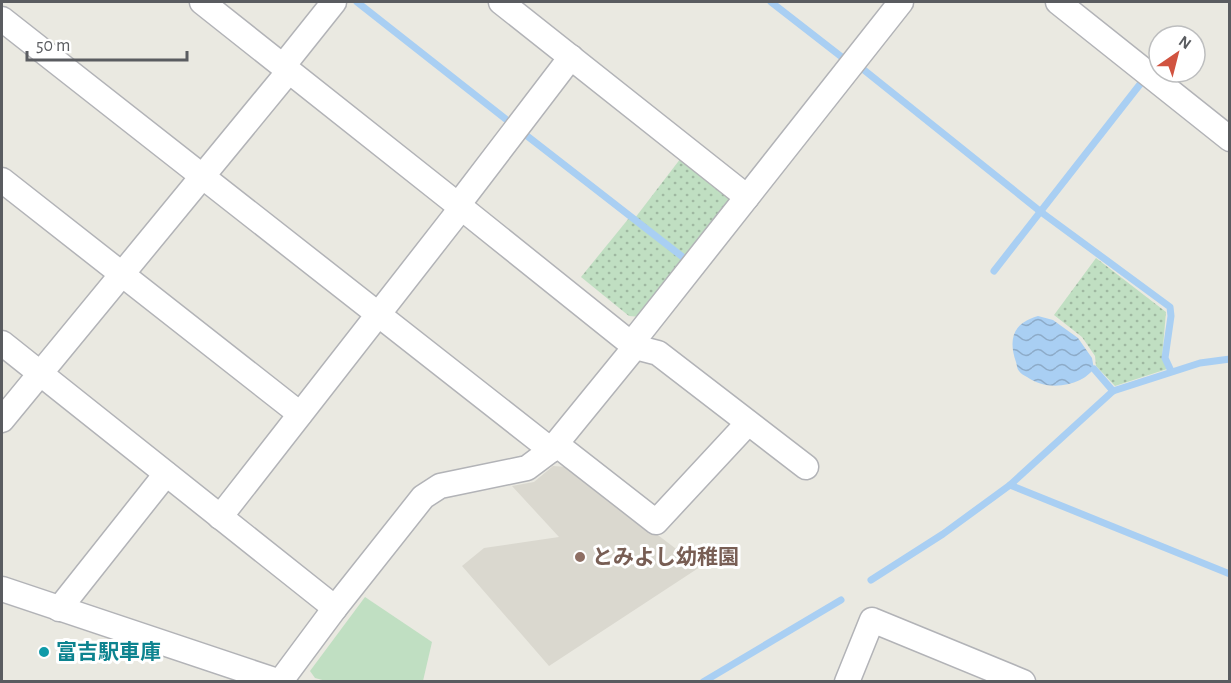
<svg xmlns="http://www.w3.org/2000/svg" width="1231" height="683" font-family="'Alegreya Sans','Noto Sans JP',sans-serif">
<defs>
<pattern id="grass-dots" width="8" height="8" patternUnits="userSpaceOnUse" patternTransform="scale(1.5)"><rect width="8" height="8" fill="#c0dfc2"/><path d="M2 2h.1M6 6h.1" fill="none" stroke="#9fb8a1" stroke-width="1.8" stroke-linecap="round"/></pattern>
<pattern id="water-waves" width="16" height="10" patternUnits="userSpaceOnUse" patternTransform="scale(1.5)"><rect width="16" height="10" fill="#a9cff3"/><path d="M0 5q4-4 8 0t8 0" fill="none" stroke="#8dabc8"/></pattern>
</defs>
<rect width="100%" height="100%" fill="#eae9e1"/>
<path fill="#dad8cf" d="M553,466L568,467L700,567L549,666L462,566L484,548L559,537L512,486L534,482Z"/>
<g fill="url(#grass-dots)">
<path d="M684,154L733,200L688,259L635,218Z"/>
<path d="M629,218L685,262L641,317L629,316L581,277Z"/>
<path d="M1096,258L1166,312L1162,358L1167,369L1115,386L1096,366L1095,356L1082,337L1054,315Z"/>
</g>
<path fill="#c0dfc2" d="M365,597L432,642L423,681H326L315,678L310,671Z"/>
<path fill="url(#water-waves)" d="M1038,316L1053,320L1078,338L1092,358L1094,369C1090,373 1085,378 1080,380C1063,388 1042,388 1027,377C1024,375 1021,374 1019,371C1017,369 1017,365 1016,362C1008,339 1013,323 1038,316Z"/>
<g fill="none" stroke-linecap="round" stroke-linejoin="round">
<g stroke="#a9cff3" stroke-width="7">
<path d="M357,2L512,124"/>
<path d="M771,2L843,58"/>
<path d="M864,70L1041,212L1170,307L1171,316L1165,358L1171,371"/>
<path d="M522,132L684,258"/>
<path d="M994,271L1141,83"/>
<path d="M1094,369L1113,391"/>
<path d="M1010,485L1230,574"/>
<path d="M871,580L943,534L1010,485L1113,391L1200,363L1230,359"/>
<path d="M703,682L841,600"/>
</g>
<g stroke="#b2b3b7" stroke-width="27">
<g id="minor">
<path d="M202,2L458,205L635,347L658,353L806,467"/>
<path d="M501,2L747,197"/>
<path d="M1058,2L1230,139"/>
<path d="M2,19L551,450"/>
<path d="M283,66L334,2"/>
<path d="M2,180L300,414"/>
<path d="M458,205L571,57"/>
<path d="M2,343L335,608"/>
<path d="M631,344L901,2"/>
<path d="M2,420L289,71"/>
<path d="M556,444L656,522L748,423"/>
<path d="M220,517L462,207"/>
<path d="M2,589L280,682"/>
<path d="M59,609L166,474"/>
<path d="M280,682L335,608L423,497L440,486L527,468L551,450L635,347"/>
<path d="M847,682L872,620L1023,682"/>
</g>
</g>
<use href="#minor" stroke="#fff" stroke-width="24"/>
</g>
<circle fill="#8d6e63" stroke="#fff" stroke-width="2" cx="580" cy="557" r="6"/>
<circle fill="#0f9aa8" stroke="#fff" stroke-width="2" cx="44" cy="652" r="6"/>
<g text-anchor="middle" stroke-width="6" stroke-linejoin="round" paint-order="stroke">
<g font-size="21" font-weight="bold" fill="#785e54" stroke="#fff" text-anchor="start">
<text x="592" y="564">とみよし幼稚園</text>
</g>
<g font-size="21" font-weight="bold" fill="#0d838f" stroke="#fff" text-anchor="start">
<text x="56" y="659">富吉駅車庫</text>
</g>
</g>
<rect width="1231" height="683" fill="none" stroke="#5a5c60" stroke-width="6"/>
<g transform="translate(1177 54) rotate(35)"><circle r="28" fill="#ffffff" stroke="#bdbebf" stroke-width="1.5"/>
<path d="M0-4.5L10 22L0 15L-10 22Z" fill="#d15340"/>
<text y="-9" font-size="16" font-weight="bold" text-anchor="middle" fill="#5a5c60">N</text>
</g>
<path d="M27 51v9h160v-9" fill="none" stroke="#5a5c60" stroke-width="3"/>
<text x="36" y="51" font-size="18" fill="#5a5c60" stroke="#ffffff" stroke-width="4.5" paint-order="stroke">50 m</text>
</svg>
